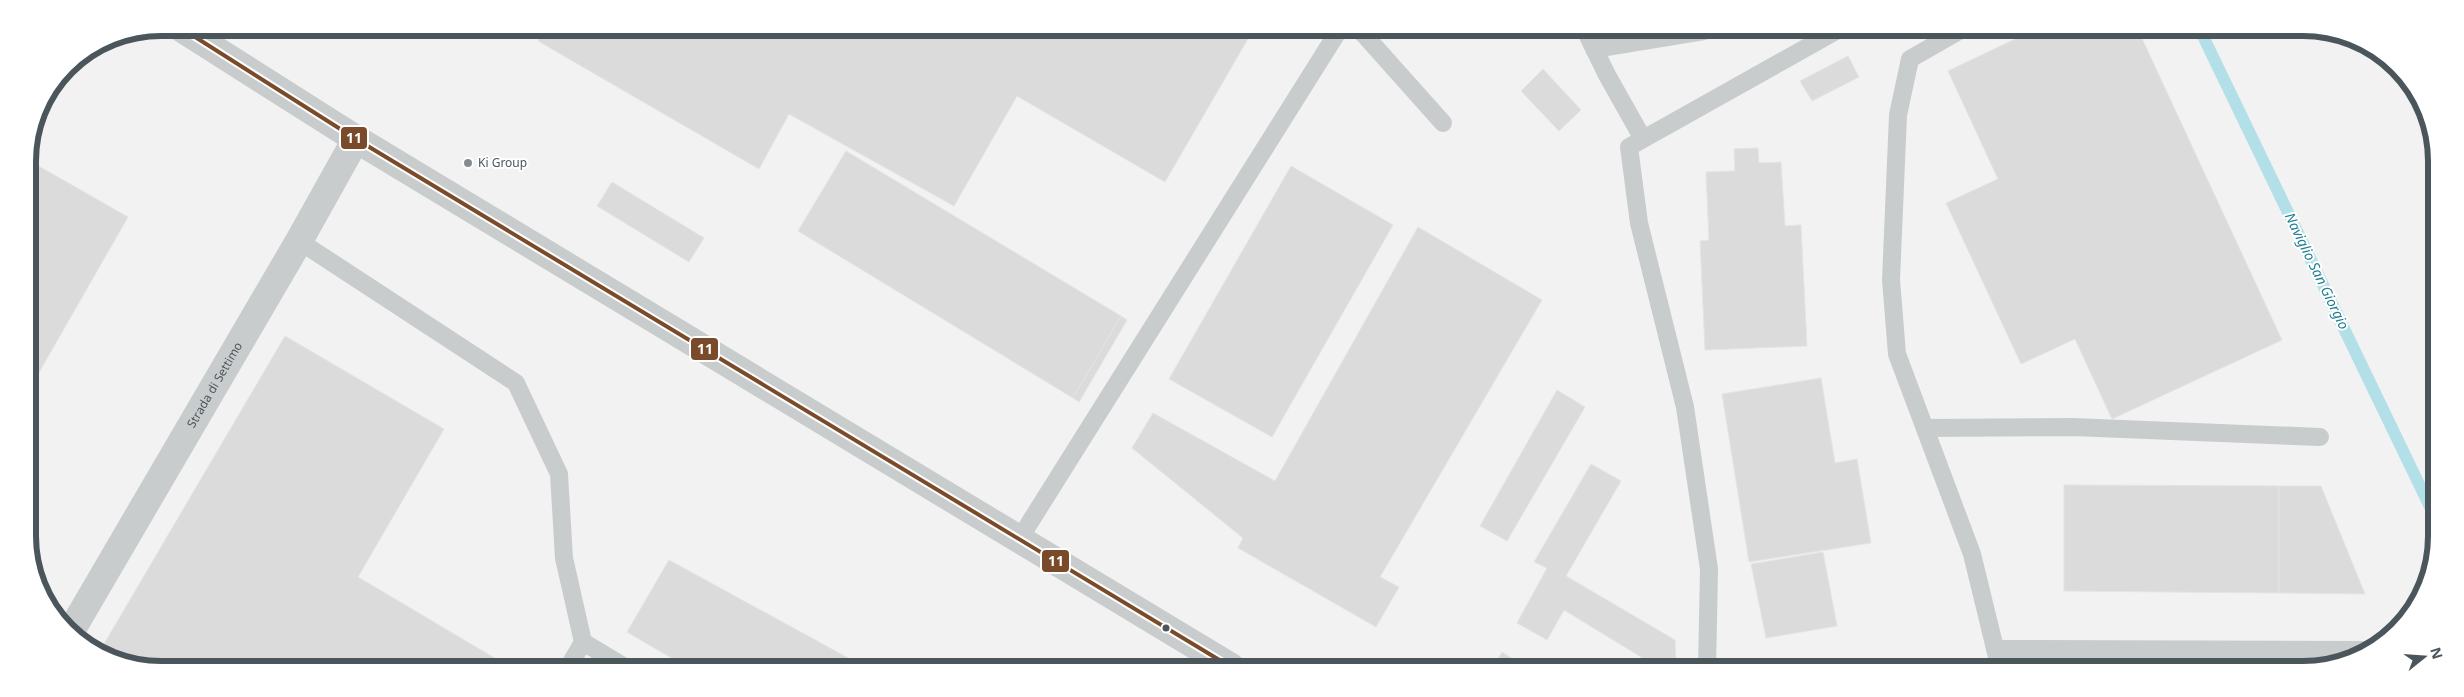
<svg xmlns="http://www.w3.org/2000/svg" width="2464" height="697" font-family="'Noto Sans',sans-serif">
<rect width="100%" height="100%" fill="#f2f2f2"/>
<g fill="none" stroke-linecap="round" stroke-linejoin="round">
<path stroke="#b2dfe8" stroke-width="12" d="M2201,32L2432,511"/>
</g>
<g fill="#dbdbdc" stroke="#e3e4e4">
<path d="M546,28L1253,30L1165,182L1017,96L954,206L789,114L759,169L538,41Z"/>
<path d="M2032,31L2139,32L2282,340L2112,419L2075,339L2021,364L1946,203L1998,179L1948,71Z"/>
<path d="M1848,56L1859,77L1812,101L1800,81Z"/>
<path d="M1543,69L1581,110L1559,131L1521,91Z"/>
<path d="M1758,148L1759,163L1781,162L1785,226L1801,225L1807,346L1705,350L1700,241L1709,240L1706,172L1735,171L1734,149Z"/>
<path d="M846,151L1121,316L1073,398L798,231Z"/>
<path d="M28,160L128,217L29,390Z"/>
<path d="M1291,166L1393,225L1272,437L1169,379Z"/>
<path d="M612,182L704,238L689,262L597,206Z"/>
<path d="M1418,227L1542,300L1380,577L1399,587L1376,627L1238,548L1243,538L1132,448L1153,413L1275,481Z"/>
<path d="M1121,316L1127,320L1079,402L1073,398Z"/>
<path d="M285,336L444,429L358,577L508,666L127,665L101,649Z"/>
<path d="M1821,378L1835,463L1857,459L1871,543L1749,562L1722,394Z"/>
<path d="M1557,390L1585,407L1507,541L1480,526Z"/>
<path d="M1591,464L1621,481L1566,576L1675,640L1676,668H1659L1564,610L1547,640L1517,623L1547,568L1534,562Z"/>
<path d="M2064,485L2279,486V593L2064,591Z"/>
<path d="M2279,486H2321L2365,594L2279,593Z"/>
<path d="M1823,552L1837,626L1766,638L1751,564Z"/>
<path d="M669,560L863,666H685L627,632Z"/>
<path d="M1502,652L1527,668H1493Z"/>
</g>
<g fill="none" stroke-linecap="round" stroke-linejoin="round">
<g stroke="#c9cccd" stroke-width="18">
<path d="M1360,30L1443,123"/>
<path d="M1585,30L1607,75L1643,139"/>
<path d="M1959,31L1910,59L1898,115L1891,280L1897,354L1972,554L2000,669"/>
<path d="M1594,49L1704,31"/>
<path d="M299,241L516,383L559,474L564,558L583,642L569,666"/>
<path d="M1925,428L2073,427L2320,437"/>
<path d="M1020,538L1339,30"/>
<path d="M583,642L623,666"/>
<path d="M1995,649L2369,650"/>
<path d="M1707,668L1709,569L1685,407L1639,223L1629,147L1836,31"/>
</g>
<path stroke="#c9cccd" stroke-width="28" id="s1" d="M71,631L299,241L356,139"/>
<path stroke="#c9cccd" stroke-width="28" d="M181,28L356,139L1231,667"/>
<g stroke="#fff" stroke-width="8">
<path id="bus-1" d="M181,28L356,139L1231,667"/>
</g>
<use href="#bus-1" stroke="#7a4b2a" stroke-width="4"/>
</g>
<circle fill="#858c90" stroke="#fff" stroke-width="2" cx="468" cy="163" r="5"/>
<circle fill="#4b555c" stroke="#fff" stroke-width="2" cx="1166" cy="628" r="4.5"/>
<g text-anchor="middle" stroke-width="4" stroke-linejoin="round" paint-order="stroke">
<g font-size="12" fill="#4b555c" stroke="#fff" text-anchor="start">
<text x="478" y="167">Ki Group</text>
</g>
<g font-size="12" fill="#4b555c" stroke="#fff">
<text dy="4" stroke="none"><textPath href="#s1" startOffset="285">Strada di Settimo</textPath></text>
</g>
<g font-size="14" font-style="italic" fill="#1c7d8f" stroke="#fff">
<text transform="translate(2317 271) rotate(64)" y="5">Naviglio San Giorgio</text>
</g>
</g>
<path d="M0 0H2464V697H0ZM161 36H2303A125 125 0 0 1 2428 161V536A125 125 0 0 1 2303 661H161A125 125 0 0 1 36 536V161A125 125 0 0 1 161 36Z" fill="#fff" fill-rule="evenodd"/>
<path fill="none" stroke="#4b555c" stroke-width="6" d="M161 36H2303A125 125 0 0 1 2428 161V536A125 125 0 0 1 2303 661H161A125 125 0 0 1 36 536V161A125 125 0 0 1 161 36Z"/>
<g stroke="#fff" stroke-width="2">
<rect x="340" y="126" width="28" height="24" rx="5" fill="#7a4b2a"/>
<rect x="690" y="337" width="29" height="24" rx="5" fill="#7a4b2a"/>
<rect x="1041" y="549" width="29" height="24" rx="5" fill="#7a4b2a"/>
</g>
<g font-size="14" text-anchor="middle" font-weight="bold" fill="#fff">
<text x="354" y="143">11</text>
<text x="705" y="354">11</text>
<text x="1056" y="566">11</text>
</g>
<g transform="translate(2424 657) rotate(73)" stroke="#ffffff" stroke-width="4" paint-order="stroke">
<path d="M0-4L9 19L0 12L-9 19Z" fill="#4b555c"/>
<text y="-8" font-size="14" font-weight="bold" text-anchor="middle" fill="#4b555c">N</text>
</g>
</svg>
